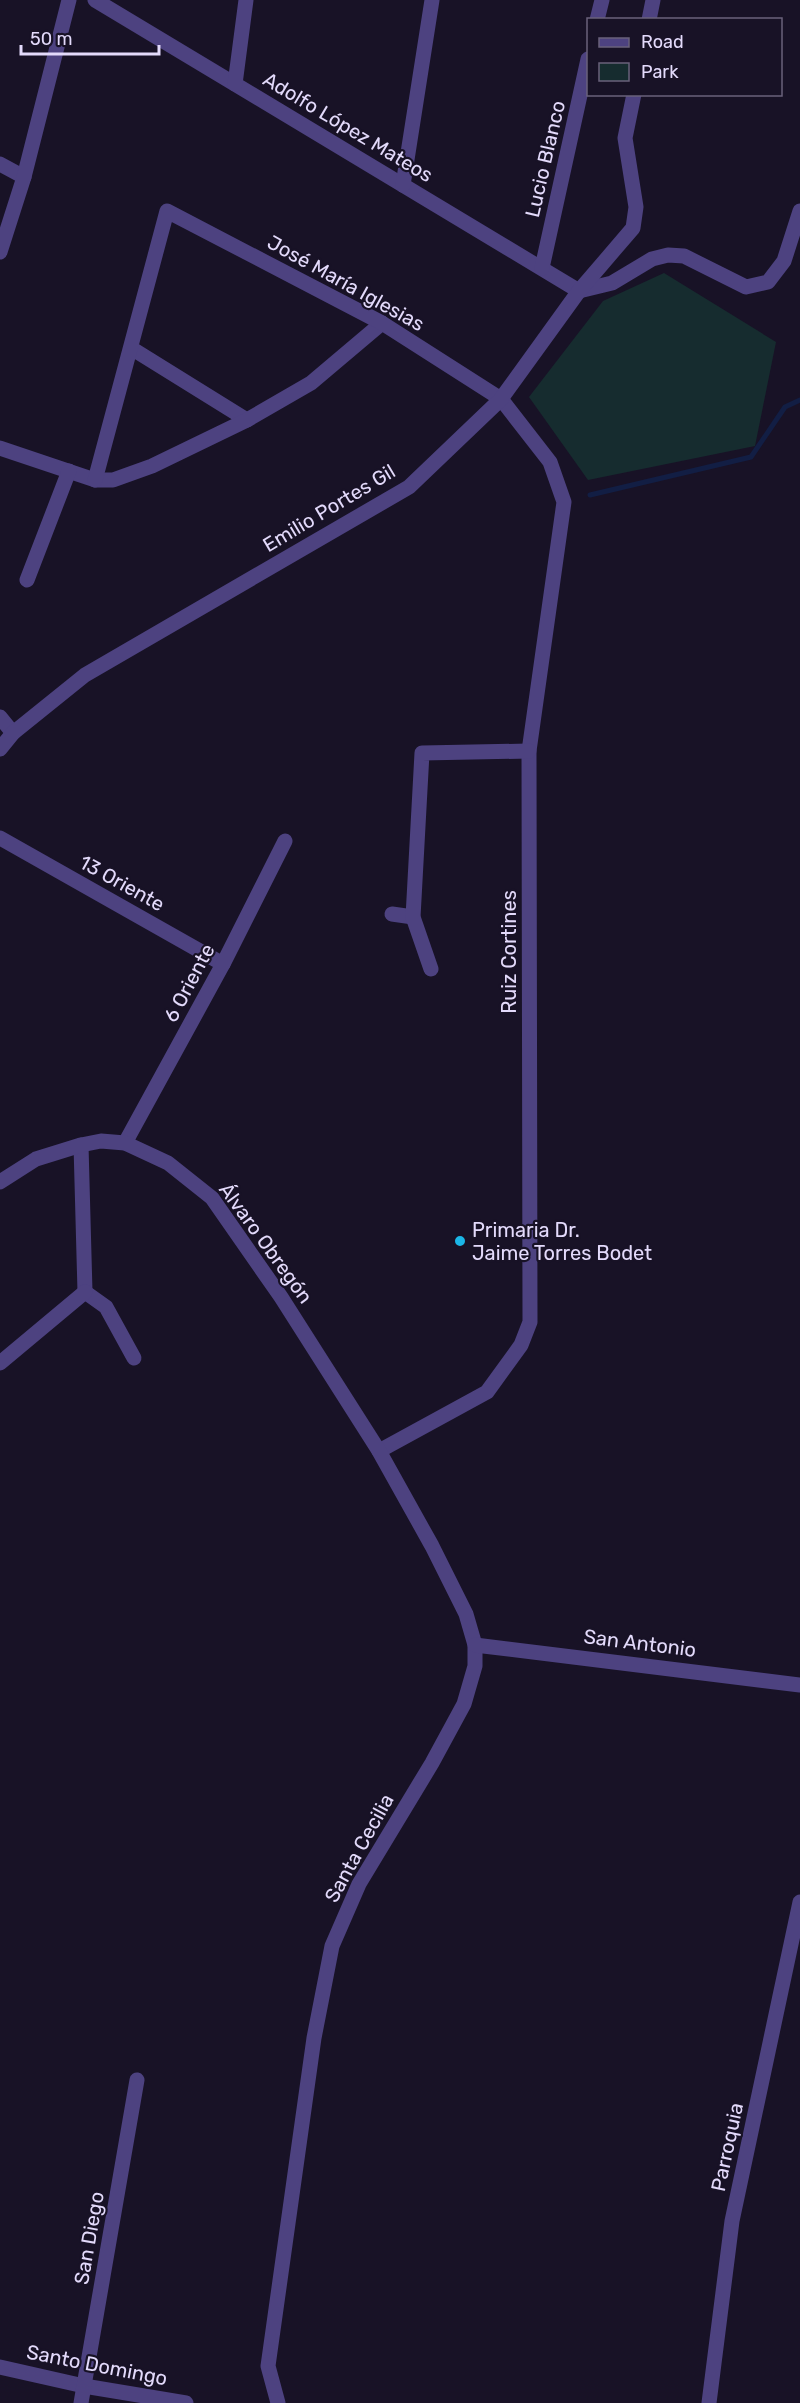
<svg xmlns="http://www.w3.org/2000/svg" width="800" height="2403" font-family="Rubik,sans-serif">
<rect width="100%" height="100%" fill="#181226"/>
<path fill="#162c2f" d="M664,273L776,342L755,446L588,480L529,397L603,301Z"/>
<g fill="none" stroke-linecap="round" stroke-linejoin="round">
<path stroke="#121e44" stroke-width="5" d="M590,495L751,457L785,407L800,400"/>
<g stroke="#4d4280" stroke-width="15">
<path d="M95,0L579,291"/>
<path d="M597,20L602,0"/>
<path d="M649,20L653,0"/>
<path d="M235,84L246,0"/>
<path d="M0,164L24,177"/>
<path d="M403,185L432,0"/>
<path d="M0,252L24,177L69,0"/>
<path d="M542,268L588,59"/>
<path d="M579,291L612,283L652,259L668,255L684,256L746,287L768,282L784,261L800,211"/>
<path d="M131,348L247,420"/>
<path d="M0,448L95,480H113L152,466L247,420L311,383L382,323"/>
<path d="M95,480L167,211L382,323L501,399L550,462L564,502L529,751L530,1322L521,1345L487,1392L379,1451"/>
<path d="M27,580L69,471"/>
<path d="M0,717L13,733"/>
<path d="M0,749L13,733L85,675L409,487L501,399L579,291L633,228L636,207L625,138L634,94"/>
<path d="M0,838L223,964"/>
<path d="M392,914L413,917"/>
<path d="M431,969L413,917L422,753L529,751"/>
<path d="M125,1143L223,964L285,841"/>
<path d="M81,1145L85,1292"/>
<path d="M0,1182L36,1159L81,1145L101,1141L125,1143L168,1163L212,1198L281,1297L379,1451L432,1546L466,1614L475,1645V1666L464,1704L432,1763L359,1884L332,1946L314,2038L268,2366L278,2403"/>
<path d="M85,1292L106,1307L134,1358"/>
<path d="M0,1363L85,1292"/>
<path d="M475,1645L800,1685"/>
<path d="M0,2367L84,2386L186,2403"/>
<path d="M81,2403L137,2080"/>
<path d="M709,2403L732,2221L800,1902"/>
</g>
</g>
<circle fill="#1bb6e7" stroke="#181226" stroke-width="2" cx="460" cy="1241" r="6"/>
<g text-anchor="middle" stroke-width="4.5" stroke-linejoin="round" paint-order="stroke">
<g font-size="20" fill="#e3dafb" stroke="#181226">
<text transform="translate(348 127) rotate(31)" y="7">Adolfo López Mateos</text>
<text transform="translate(545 159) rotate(-77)" y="7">Lucio Blanco</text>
<text transform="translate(346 283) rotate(29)" y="7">José María Iglesias</text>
<text transform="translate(329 508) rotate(-31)" y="7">Emilio Portes Gil</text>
<text transform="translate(122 883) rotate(29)" y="7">13 Oriente</text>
<text transform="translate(509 952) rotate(-90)" y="7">Ruiz Cortines</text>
<text transform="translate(189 983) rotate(-62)" y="7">6 Oriente</text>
<text transform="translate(266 1243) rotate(54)" y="7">Álvaro Obregón</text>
<text transform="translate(640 1643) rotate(7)" y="7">San Antonio</text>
<text transform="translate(359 1848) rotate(-61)" y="7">Santa Cecilia</text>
<text transform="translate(727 2147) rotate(-78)" y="7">Parroquia</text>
<text transform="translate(89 2238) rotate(-80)" y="7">San Diego</text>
<text transform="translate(97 2365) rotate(11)" y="7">Santo Domingo</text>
</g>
<g font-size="20" fill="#e3dafb" stroke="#181226" text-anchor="start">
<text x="472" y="1237">Primaria Dr.<tspan x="472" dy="23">Jaime Torres Bodet</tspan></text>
</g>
</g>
<rect x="587" y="18" width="195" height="78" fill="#181226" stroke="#69627b" stroke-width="1.5"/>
<rect x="599" y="38" width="30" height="9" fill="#4d4280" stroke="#69627b" stroke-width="1.5"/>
<text x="641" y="48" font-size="18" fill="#e3dafb">Road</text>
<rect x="599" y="63" width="30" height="18" fill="#162c2f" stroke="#69627b" stroke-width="1.5"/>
<text x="641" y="78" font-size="18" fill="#e3dafb">Park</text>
<path d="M21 45v9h138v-9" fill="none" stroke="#e3dafb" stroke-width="3"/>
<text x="30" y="45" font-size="18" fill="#e3dafb" stroke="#181226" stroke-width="4.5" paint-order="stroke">50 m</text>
</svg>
